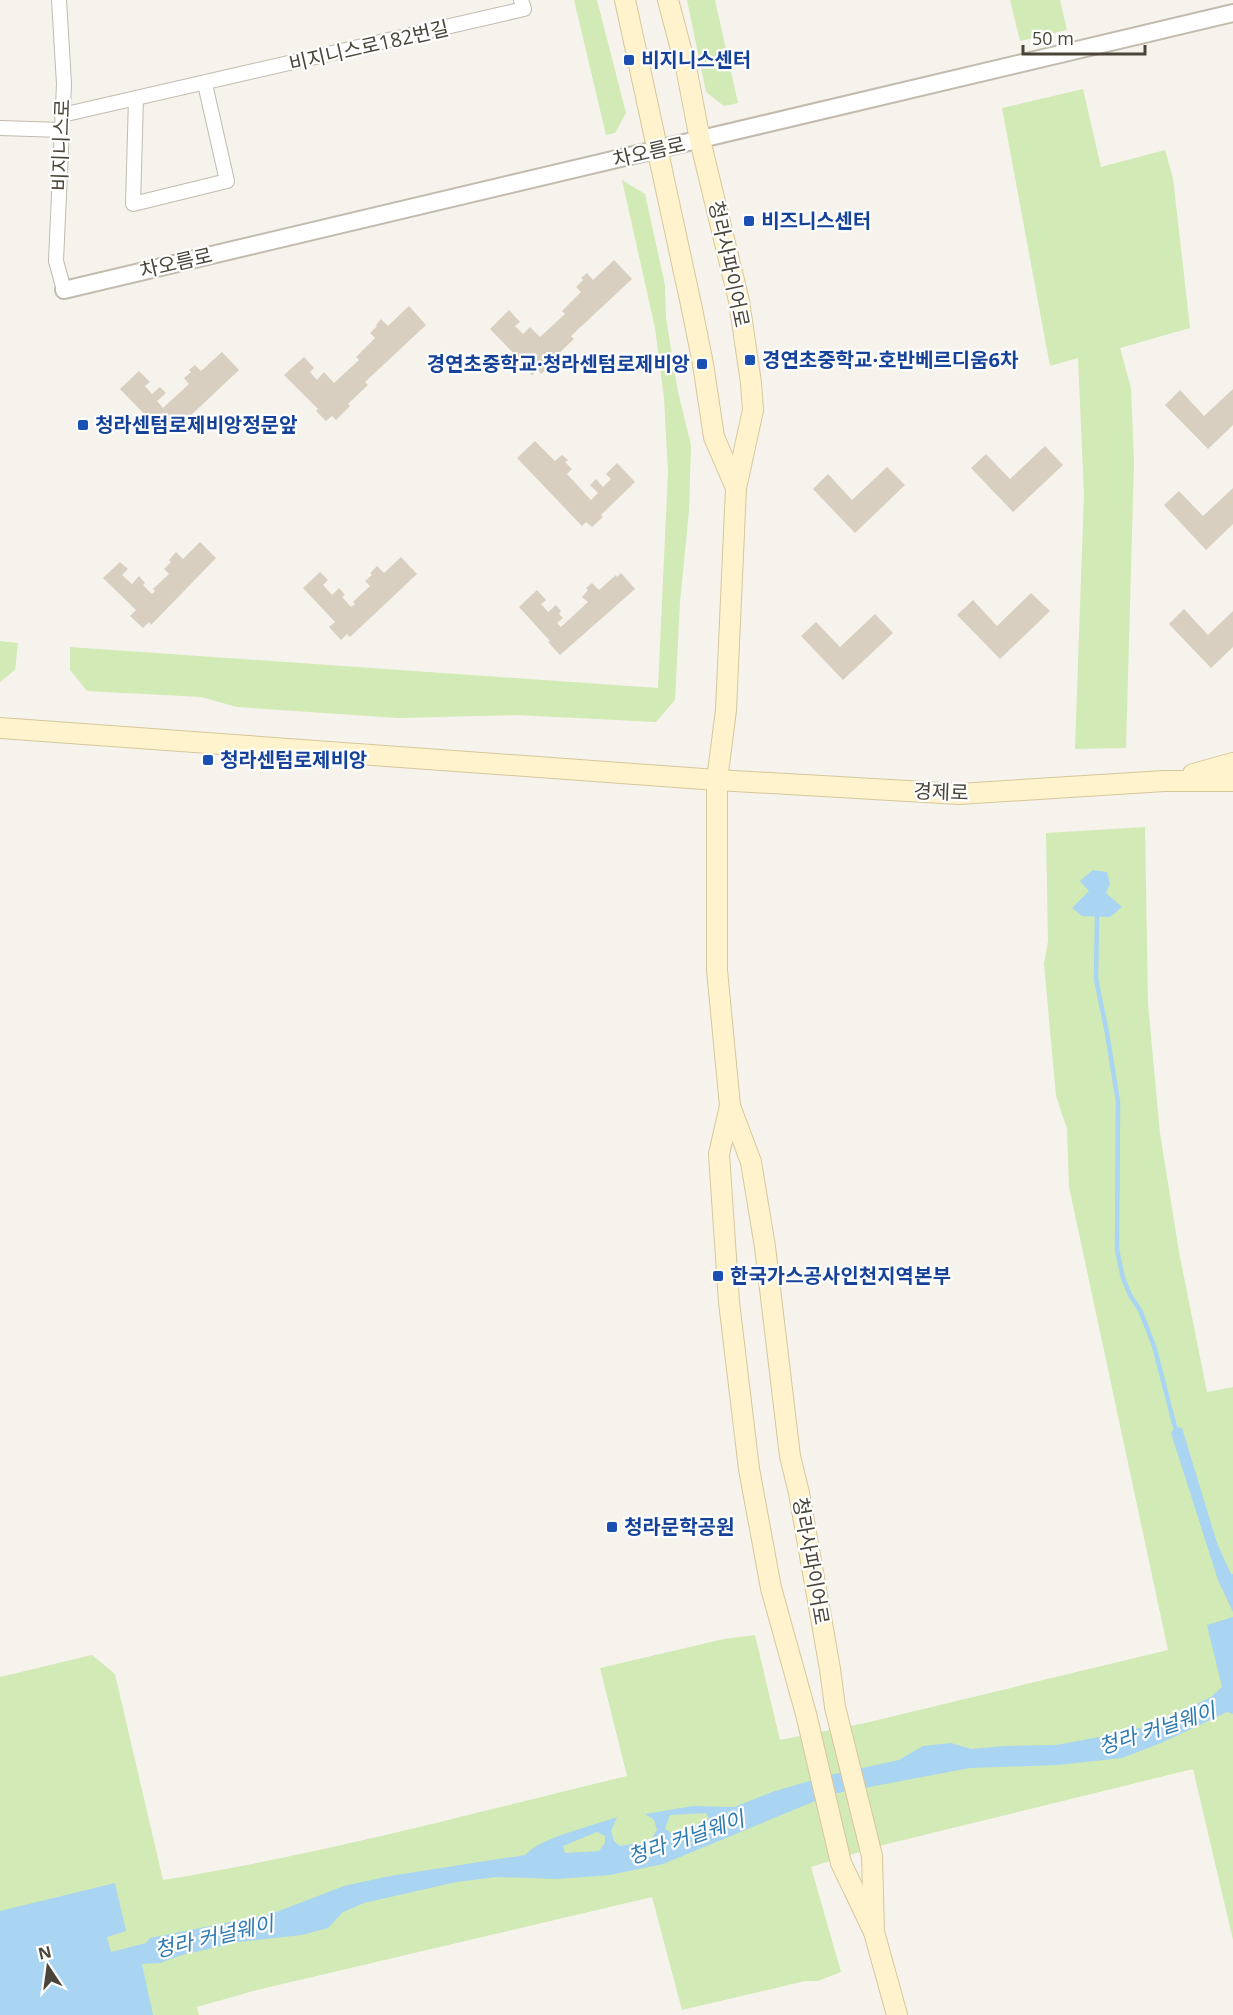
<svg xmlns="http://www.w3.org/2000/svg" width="1233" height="2015" font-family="'Open Sans','Noto Sans KR',sans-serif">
<rect width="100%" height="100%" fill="#f6f3ec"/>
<g fill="#d2eab5">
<path d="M574,0H597L626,113L615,133L606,135Z"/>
<path d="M687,0H715L738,103L724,106L706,92Z"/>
<path d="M1010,0H1060L1067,30L1020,41Z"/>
<path d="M1083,89L1101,167L1165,150L1173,178L1190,328L1120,348L1131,388L1134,462L1126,748L1075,749L1084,494L1078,358L1050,366L1002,108Z"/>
<path d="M622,180L645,194L665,285L666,318L678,392L691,445L689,511L680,602L675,700L656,722L516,715L398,718L237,707L201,697L87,691L70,670V647L658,688L668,472L664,398L655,328Z"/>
<path d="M0,641L18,643L15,670L0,682Z"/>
<path d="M1145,827L1148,1004L1160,1133L1179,1252L1207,1392L1233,1387V1940L1193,1769L883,1845L811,1867L841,1972L818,1981H805L682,2010L652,1897L257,1990L197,2007L199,2015H0V1677L92,1655L115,1674L163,1880C319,1855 473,1813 627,1776L600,1668L724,1639L755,1635L780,1740L865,1723L1168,1650L1069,1187L1067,1129L1056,1096L1044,964L1048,941L1046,833Z"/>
</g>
<g fill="#a9d4f2" fill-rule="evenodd">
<path d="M1093,870L1107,872L1110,884L1106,893L1122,907L1110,917L1082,916L1072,908L1089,891L1080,881Z"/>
<path d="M1175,1427L1182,1428L1217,1543L1231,1574H1233V1612L1218,1580L1171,1433Z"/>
<path d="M1233,1617V1714L1227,1712L1161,1743L1122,1758L1057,1765L970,1768L832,1794L663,1864L610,1875L557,1879L497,1877L456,1882L364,1903L343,1912L328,1928L302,1935L239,1942L182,1955L160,1963L142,1964L153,2015H0V1911L115,1883L126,1931L107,1937L111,1952L146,1943L150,1938L271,1914L344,1886L390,1876L525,1855C541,1837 593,1826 617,1817L611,1831L614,1841L620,1846L650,1841L657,1830L654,1820L645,1814L693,1806L734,1807L772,1792L830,1775L899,1760L923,1746L951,1743L971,1749L1005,1746L1056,1745L1094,1738L1150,1726L1211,1697L1222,1687L1207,1625ZM706,1813L709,1819L673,1834L665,1829L670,1815ZM597,1832L605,1836V1843L599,1851L565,1853L563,1846Z"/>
</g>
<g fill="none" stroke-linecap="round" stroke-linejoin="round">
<path stroke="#a9d4f2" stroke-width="4.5" d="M1097,917L1096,979L1107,1033L1118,1102L1117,1250L1123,1278L1130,1295L1140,1310L1154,1346L1175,1427"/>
</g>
<g fill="#d8cfc1">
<path d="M614,260L632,279L571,336L574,339L554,358L556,360L541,374L538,370L532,375L522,365L523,363L490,329L509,310L520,322L515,326L523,334L530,327L540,337L565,314L562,311L581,292L576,287L583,280L581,278L587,273L593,280Z"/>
<path d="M409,306L426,325L365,382L368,385L348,404L350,406L336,420L332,416L326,421L316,411L318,409L284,375L304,357L314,368L310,372L317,380L324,372L334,383L359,360L356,357L375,338L370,333L377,326L376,325L381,319L388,326Z"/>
<path d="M222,352L239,370L171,434L167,430L162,436L151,425L153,423L120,389L139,371L150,382L145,386L152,394L160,387L166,393L157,401L163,408L189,384L184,378L191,372L189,370L195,365L201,371Z"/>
<path d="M1233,389V425L1208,449L1165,405L1180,390L1204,416Z"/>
<path d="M535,441L555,461L562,455L568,460L565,462L572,469L567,474L591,500L598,493L590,485L596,479L603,487L611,479L606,474L617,463L635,482L601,515L603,517L592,527L586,522L582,526L517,458Z"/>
<path d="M1045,446L1063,465L1013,512L971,468L986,454L1010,479Z"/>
<path d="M887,467L905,485L855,533L813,489L828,474L852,500Z"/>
<path d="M1233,488V524L1206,550L1164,505L1179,491L1203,516Z"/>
<path d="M200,542L216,558L151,625L149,622L143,628L130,616L136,610L103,578L120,562L128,569L122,575L132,584L139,576L145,583L143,585L152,594L155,591L153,589L169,574L164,569L171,562L169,560L176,552L183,559Z"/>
<path d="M401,557L417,574L350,637L347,634L341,640L329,627L335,622L303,588L320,572L328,580L323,585L332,595L339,588L345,595L342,597L351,607L355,604L353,602L370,586L365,581L372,575L370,573L377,566L384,573Z"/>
<path d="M621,573L635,589L560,655L548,642L550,641L519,607L537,590L546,600L541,604L548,612L556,605L561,611L559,614L563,618L557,623L561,627L588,602L582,597L588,590L586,588L592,583L599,590L616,575L617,577Z"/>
<path d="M1031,593L1050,611L1000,659L957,615L973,600L997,626Z"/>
<path d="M1184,609L1208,635L1233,611V647L1211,668L1169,624Z"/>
<path d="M875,614L893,633L843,680L801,636L816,622L840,647Z"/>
</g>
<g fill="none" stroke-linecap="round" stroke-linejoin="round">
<g stroke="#c2bbae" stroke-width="16">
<g id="minor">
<path d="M59,0L64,84L56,261L64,290"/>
<path d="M136,99L133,204L227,181L205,84"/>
<path d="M62,115L524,9L521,0"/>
<path d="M0,128L62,130"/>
</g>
</g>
<g stroke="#c2bbae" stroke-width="20">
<path id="tertiary" d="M64,290L1233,13"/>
</g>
<g stroke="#d6c79b" stroke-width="22">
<g id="secondary">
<path d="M625,0L692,309L703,364L714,437L736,488"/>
<path d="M668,0L687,72L700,140L739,301L751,383L753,410L736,488L726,710L717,780V970L730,1106L719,1154L729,1302L749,1469L771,1588L806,1714L841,1863L874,1932"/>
<path d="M0,728L717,780L959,794L1164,781H1233"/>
<path d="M1193,774L1233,763"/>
<path d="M730,1106L751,1162L765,1247L790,1456L799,1493L830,1669L835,1707L872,1856L874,1932L897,2015"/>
</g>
</g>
<use href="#minor" stroke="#fff" stroke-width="14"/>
<use href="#tertiary" stroke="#fff" stroke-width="16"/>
<use href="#secondary" stroke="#fff3cd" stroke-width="20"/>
</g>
<g fill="#1a4fb4" stroke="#fff" stroke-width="2">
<rect x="623" y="54" width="12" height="12" rx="3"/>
<rect x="743" y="215" width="12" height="12" rx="3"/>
<rect x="744" y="354" width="12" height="12" rx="3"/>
<rect x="696" y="358" width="12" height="12" rx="3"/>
<rect x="77" y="419" width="12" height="12" rx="3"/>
<rect x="202" y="754" width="12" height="12" rx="3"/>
<rect x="712" y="1270" width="12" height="12" rx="3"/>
<rect x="606" y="1521" width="12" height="12" rx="3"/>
</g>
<g text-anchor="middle" stroke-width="4.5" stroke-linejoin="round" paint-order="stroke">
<g font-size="20" fill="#4b4439" stroke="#fff">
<text transform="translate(369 46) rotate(-13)" y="7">비지니스로182번길</text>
<text transform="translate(61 145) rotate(-88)" y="7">비지니스로</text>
<text transform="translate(649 152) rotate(-13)" y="7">차오름로</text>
<text transform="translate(176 263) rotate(-13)" y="7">차오름로</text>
<text transform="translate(729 264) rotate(78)" y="7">청라사파이어로</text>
<text transform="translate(941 792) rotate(2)" y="7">경제로</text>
<text transform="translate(811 1561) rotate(80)" y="7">청라사파이어로</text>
</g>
<g font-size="20" font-weight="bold" fill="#164399" stroke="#fff" text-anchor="start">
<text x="641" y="67">비지니스센터</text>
<text x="761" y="228">비즈니스센터</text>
<text x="762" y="367">경연초중학교·호반베르디움6차</text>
<text x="690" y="371" text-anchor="end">경연초중학교·청라센텀로제비앙</text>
<text x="95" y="432">청라센텀로제비앙정문앞</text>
<text x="220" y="767">청라센텀로제비앙</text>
<text x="730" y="1283">한국가스공사인천지역본부</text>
<text x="624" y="1534">청라문학공원</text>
</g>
<g font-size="21" font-style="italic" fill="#2e7ab2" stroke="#fff">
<text transform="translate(1157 1729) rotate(-18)" y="7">청라 커널웨이</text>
<text transform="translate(686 1838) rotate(-19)" y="7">청라 커널웨이</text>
<text transform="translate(214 1937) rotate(-13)" y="7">청라 커널웨이</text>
</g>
</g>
<g transform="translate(48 1967) rotate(347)" stroke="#ffffff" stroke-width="4.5" paint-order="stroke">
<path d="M0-4.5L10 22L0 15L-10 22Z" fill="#4b4439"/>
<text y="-9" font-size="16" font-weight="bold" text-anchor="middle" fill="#4b4439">N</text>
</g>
<path d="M1023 45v9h122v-9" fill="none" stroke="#4b4439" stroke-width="3"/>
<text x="1032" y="45" font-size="18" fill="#4b4439" stroke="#ffffff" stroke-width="4.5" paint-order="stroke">50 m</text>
</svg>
